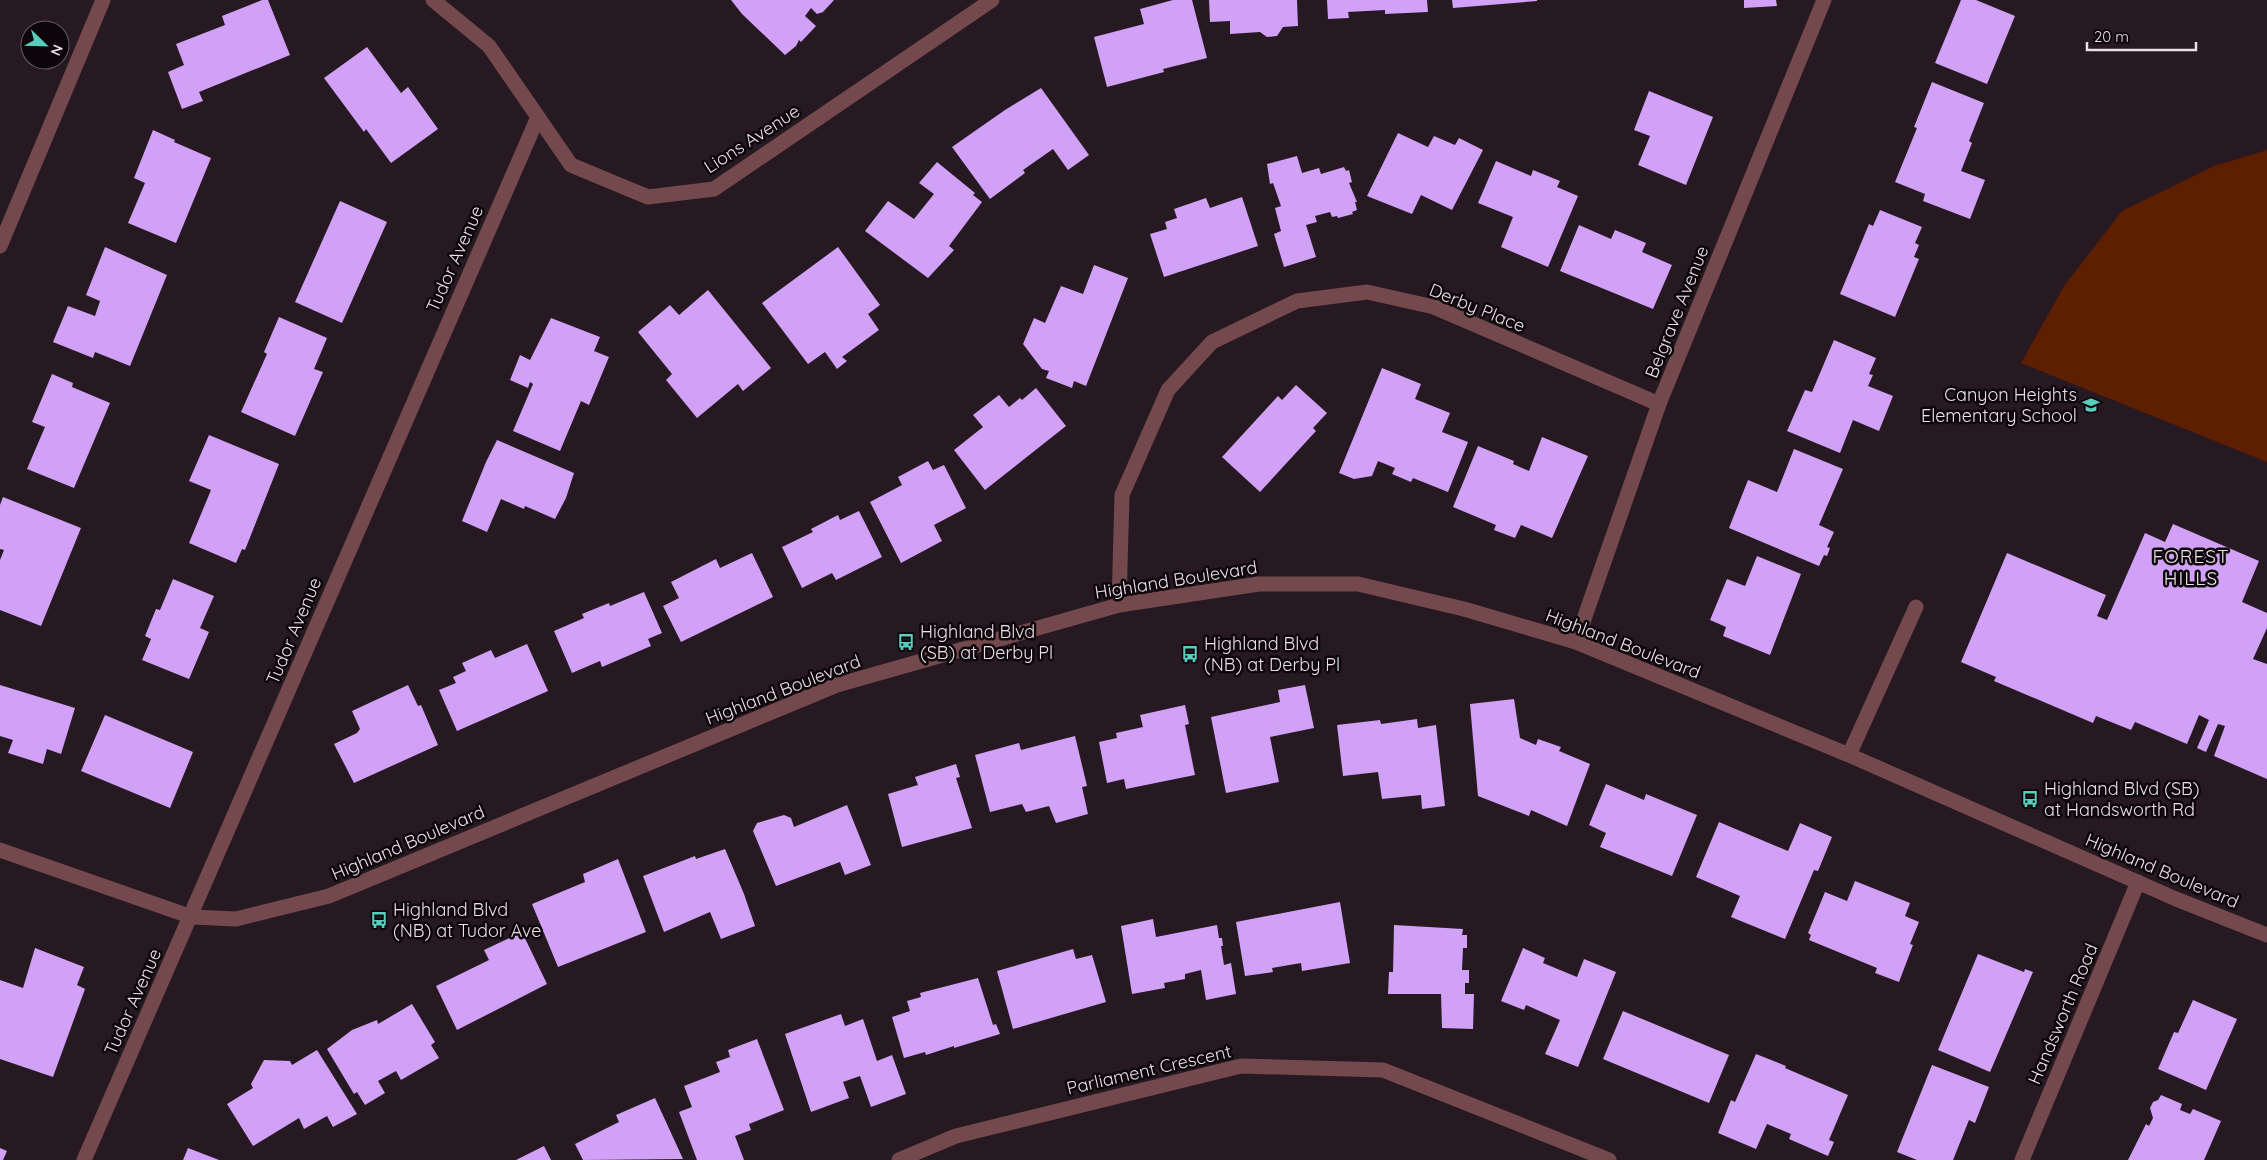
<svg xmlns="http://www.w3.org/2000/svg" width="2267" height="1160" font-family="Quicksand,sans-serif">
<rect width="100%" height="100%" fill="#271922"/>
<path fill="#5e1e00" d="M2267,150V462L2021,363L2064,286L2122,211L2214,166Z"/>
<g fill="#d1a1f8">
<path d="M262,0H268L290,55L199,92L203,101L182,109L168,72L184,65L176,44L225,25L222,16Z"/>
<path d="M731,0H834L823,12L817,14L811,8L805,16L816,26L801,42L799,40L796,46L785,55L742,14Z"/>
<path d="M1173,0H1192L1207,58L1163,69L1164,72L1107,87L1094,37L1144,24L1140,9Z"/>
<path d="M1209,0H1297L1298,26L1283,27L1277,36L1267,37L1260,32L1230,34V21L1210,22Z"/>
<path d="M1327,0H1427L1428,12L1385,14V10L1348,12L1349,18L1328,19Z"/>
<path d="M1452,0H1537V1L1453,8Z"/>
<path d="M1744,0H1776L1777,6L1744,8Z"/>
<path d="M1961,0H1976L2015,16L1987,84L1935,63Z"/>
<path d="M367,47L401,93L408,87L438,129L391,163L366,129L364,132L324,78Z"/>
<path d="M1932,82L1984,103L1969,141L1972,143L1961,171L1985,180L1970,219L1923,201L1925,194L1895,182L1917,128L1914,127Z"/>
<path d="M1041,88L1089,155L1068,170L1053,149L1023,170L1025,173L990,199L952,147L1005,110Z"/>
<path d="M1649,91L1713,117L1686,185L1638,165L1650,136L1634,130Z"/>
<path d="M153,130L175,140L174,142L211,158L176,243L128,223L145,183L134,178Z"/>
<path d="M1398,133L1428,147L1434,136L1455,145L1459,138L1483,150L1452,210L1421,195L1412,214L1367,196Z"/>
<path d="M1297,156L1302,173L1319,168L1321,174L1344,167L1346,171L1349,170L1352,182L1349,183L1357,202H1355L1357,210L1352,212L1353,214L1338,218L1337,216L1332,217L1330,212L1315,216L1317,222L1306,225L1316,257L1284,267L1274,234L1281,231L1275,208L1281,206L1273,183L1270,184L1267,164Z"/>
<path d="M1496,161L1531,176L1533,170L1560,181L1557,187L1578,196L1548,267L1501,247L1513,217L1478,203Z"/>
<path d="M937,162L975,193L973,195L982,202L949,246L954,250L928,278L865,231L888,201L914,219L934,194L919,183Z"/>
<path d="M1242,197L1258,246L1164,277L1150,234L1167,229L1165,222L1177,218L1174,209L1206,198L1210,208Z"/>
<path d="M340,201L387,222L342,323L295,302Z"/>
<path d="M1880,210L1922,227L1915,243L1919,245L1914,257L1919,259L1895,317L1840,294L1869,224L1873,226Z"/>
<path d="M1579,225L1611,239L1615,230L1646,243L1642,252L1672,265L1653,309L1560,271Z"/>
<path d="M105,247L167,275L130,366L95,352L93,358L53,342L68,306L95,316L100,301L86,295Z"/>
<path d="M838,247L880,305L868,314L879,330L842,357L847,361L837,369L825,352L808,364L762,303Z"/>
<path d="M1094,265L1128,278L1086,386L1074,381L1072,388L1046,378L1049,371L1042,369L1023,344L1034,318L1045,323L1061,286L1083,294Z"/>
<path d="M708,290L771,368L743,391L738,384L697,418L666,380L672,374L638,332L670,305L679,315Z"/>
<path d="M279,317L327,338L314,369L323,372L295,436L241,412L267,354L264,352Z"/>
<path d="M551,318L600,337L594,351L609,357L589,405L581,401L560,451L513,431L533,384L530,382L528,388L510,380L520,355L530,360Z"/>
<path d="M1834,340L1876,358L1869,374L1873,375L1868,386L1893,396L1879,431L1853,420L1840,453L1787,431L1805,390L1812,392Z"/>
<path d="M1382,368L1421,384L1415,399L1450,413L1442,432L1468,442L1448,492L1413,478L1411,482L1392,474L1395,468L1378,461L1372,476L1354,479L1339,473Z"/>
<path d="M52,374L73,383L72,387L110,403L74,488L27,469L45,427L32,422Z"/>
<path d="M1296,385L1327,413L1313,428L1316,431L1260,492L1222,457L1278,396L1282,400Z"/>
<path d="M1036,388L1066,426L985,490L954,450L983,427L973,415L999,395L1009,407L1020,398L1022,400Z"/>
<path d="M209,435L279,464L245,550L242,549L236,563L189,543L211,490L189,481Z"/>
<path d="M1542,437L1588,456L1552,538L1521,525L1515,538L1494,530L1496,525L1453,507L1478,446L1514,461L1513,464L1529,471Z"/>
<path d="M497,440L574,473L566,498L555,519L525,506L524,509L501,499L487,532L462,521L486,462Z"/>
<path d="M1794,449L1843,469L1819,525L1834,532L1827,547L1830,548L1827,556L1824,555L1819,566L1729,528L1748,480L1777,492Z"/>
<path d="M928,461L933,470L944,465L966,508L934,525L942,541L901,563L870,502L902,485L898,477Z"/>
<path d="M3,497L81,528L41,626L0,610V560L4,550L0,549V505Z"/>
<path d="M859,511L882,557L836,580L832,573L802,588L782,547L813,532L811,529L838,515L840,520Z"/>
<path d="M2173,524L2259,561L2242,602L2267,613V628L2253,659L2267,664V779L2214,756L2225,726L2218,724L2206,752L2197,748L2209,720L2199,715L2187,744L2135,722L2131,730L2096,716L2093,723L1994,681L1996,677L1961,662L2007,553L2106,595L2097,616L2107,620L2145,533L2165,542Z"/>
<path d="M752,553L773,597L681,642L663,606L679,598L671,582L716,559L720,568Z"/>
<path d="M1757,556L1801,574L1770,655L1723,636L1726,627L1710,620L1727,579L1745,586Z"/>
<path d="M173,579L214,596L200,628L209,632L189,679L142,660L151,639L145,636L156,609L160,610Z"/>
<path d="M644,592L662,633L648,639L651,646L602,667L600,661L572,673L554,631L584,618L582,614L609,603L610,606Z"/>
<path d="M527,644L548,691L457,731L439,690L456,683L453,677L466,671L462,663L491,650L495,658Z"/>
<path d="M0,685L75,708L61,754L47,749L43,764L8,753L13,740L0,736Z"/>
<path d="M408,685L418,706L421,705L438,745L354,783L334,744L357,733L360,729L352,711Z"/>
<path d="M1305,685L1314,728L1270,737L1279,782L1226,793L1211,717L1280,702L1278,690Z"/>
<path d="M1514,699L1520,738L1536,745L1538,739L1561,747L1559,751L1590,764L1567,826L1531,810L1529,816L1478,796L1470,704Z"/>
<path d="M1185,705L1189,724L1185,725L1195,775L1126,789L1124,779L1107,783L1099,742L1117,738L1116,733L1143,727L1140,715Z"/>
<path d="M105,715L193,752L170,808L81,771Z"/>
<path d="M1417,719L1418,728L1436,725L1445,806L1422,809L1421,795L1382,799L1378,772L1343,776L1337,725L1380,720L1381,724Z"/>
<path d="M1075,736L1087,786L1082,787L1088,814L1056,823L1049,806L1026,812L1022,804L990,812L975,755L1019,743L1021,750Z"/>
<path d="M956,764L960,777L956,778L972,828L902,847L888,794L918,785L915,777Z"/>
<path d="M1606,784L1644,800L1646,794L1697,815L1672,876L1600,847L1606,833L1589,825Z"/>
<path d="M847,805L871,865L845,875L840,862L776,886L753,831L757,823L784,815L791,818L794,827Z"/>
<path d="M1719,822L1788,851L1800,823L1832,837L1818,871L1814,870L1785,939L1731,917L1740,896L1696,877Z"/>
<path d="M725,849L744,894L755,926L721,939L710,912L664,932L643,876L695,856L696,859Z"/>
<path d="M618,859L646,932L558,967L532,904L585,882L583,874Z"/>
<path d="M1855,881L1910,903L1905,916L1919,922L1910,944L1913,945L1899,982L1875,973L1877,968L1809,940L1811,935L1808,933L1825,892L1847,901Z"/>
<path d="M1340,902L1350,963L1302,971L1301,963L1272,968L1273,972L1245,976L1236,922Z"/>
<path d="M1153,919L1156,937L1217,925L1219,938H1222L1223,946H1221L1224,965L1231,963L1236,994L1206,1000L1201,970L1185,974V979L1164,983L1165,988L1132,994L1121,926Z"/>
<path d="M1394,925L1463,929L1462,935H1467V948H1463L1462,970H1469V983H1465V994H1474L1473,1029L1442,1028L1441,994H1388L1389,972H1393Z"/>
<path d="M522,932L547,984L457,1030L436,986L489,960L484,950Z"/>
<path d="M35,948L84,967L77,985L85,989L53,1077L0,1059V980L23,988Z"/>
<path d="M1523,948L1545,958L1543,963L1577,977L1584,959L1616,972L1578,1067L1545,1054L1560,1020L1526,1005L1524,1010L1501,1001Z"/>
<path d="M1073,949L1076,959L1092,955L1106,1002L1013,1029L997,971Z"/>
<path d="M1978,954L2024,972L2025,969L2033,972L1990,1072L1938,1050Z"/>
<path d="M978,978L993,1025L996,1024L1000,1034L954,1048V1046L926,1055L925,1052L904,1058L892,1017L910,1011L907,1001L921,997L920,993Z"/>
<path d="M2193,1000L2237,1019L2206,1090L2158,1069L2174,1032L2178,1033Z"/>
<path d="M412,1004L435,1042L431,1045L439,1058L401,1080L396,1071L378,1081L385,1093L365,1105L357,1092L354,1094L327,1049L352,1030L377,1020L378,1024Z"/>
<path d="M1623,1011L1729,1055L1709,1103L1603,1059Z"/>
<path d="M841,1014L845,1026L863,1019L877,1061L892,1055L906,1094L871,1107L860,1076L843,1082L849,1098L811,1112L785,1034Z"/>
<path d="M757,1039L784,1110L749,1124L751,1130L735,1136L744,1160H697L679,1112L692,1107L684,1086L720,1072L716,1062L730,1057L728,1050Z"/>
<path d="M317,1050L357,1114L333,1127L327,1116L304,1129L299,1118L253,1146L227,1104L253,1088L251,1084L264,1060L290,1061L292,1065Z"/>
<path d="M1756,1054L1786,1066L1785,1068L1848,1095L1829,1140L1834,1142L1828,1156L1789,1139L1791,1134L1767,1124L1756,1149L1718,1133L1731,1100L1735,1102Z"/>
<path d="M1932,1065L1989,1087L1975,1123L1969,1120L1953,1160H1917L1897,1152Z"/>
<path d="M2161,1095L2182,1104L2180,1110L2190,1114L2193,1109L2221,1121L2204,1160H2128L2146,1124L2149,1126L2153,1118L2150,1108L2153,1102L2158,1100Z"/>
<path d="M655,1098L683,1159L583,1160L575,1144L619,1122L616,1115Z"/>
<path d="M544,1146L551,1160H516Z"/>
<path d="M0,1148L7,1151L3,1160H0Z"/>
<path d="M188,1148L219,1160H183Z"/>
</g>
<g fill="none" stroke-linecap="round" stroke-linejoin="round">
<g stroke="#73494e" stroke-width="15">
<path d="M433,0L489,46L571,165L648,197L714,189L992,0"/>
<path d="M0,246L103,0"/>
<path d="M1119,605L1122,495L1168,390L1212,342L1297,301L1367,292L1434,307L1659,404"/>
<path d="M1576,642L1659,404L1824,0"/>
<path d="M1849,755L1916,607"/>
<path d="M0,850L192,917L236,919L329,896L837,685L1119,605L1259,584H1358L1464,609L1576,642L1849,755L2176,899L2267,935"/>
<path d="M84,1160L538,117"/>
<path d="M899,1160L956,1136L1241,1066L1383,1070L1609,1160"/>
<path d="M2022,1160L2138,882"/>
</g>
</g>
<defs>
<g id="school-bare" transform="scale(1.35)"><path d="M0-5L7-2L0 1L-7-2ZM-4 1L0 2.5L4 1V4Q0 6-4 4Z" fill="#59cebe" stroke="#0c060a" stroke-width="2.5" paint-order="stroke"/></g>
<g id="bus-bare" transform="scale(1.35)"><path d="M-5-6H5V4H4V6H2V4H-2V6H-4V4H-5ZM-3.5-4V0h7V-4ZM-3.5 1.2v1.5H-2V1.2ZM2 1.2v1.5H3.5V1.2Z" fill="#59cebe" stroke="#0c060a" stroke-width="2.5" paint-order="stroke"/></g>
</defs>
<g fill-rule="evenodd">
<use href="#school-bare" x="2091" y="405"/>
<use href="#bus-bare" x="906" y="642"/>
<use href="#bus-bare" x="1190" y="654"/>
<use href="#bus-bare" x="2030" y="799"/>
<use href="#bus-bare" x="379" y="920"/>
</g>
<g text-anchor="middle" stroke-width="5" stroke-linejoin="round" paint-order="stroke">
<g font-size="18" fill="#eae0e6" stroke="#0c060a">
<text transform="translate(752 139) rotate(-33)" y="6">Lions Avenue</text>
<text transform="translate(455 259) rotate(-66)" y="6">Tudor Avenue</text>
<text transform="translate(1477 308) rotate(22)" y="6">Derby Place</text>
<text transform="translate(1677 312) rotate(-68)" y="6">Belgrave Avenue</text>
<text transform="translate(1176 580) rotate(-9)" y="6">Highland Boulevard</text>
<text transform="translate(294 631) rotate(-67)" y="6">Tudor Avenue</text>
<text transform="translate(1623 644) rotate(21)" y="6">Highland Boulevard</text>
<text transform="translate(783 690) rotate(-21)" y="6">Highland Boulevard</text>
<text transform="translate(408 843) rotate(-23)" y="6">Highland Boulevard</text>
<text transform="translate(2162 871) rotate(23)" y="6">Highland Boulevard</text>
<text transform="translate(133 1002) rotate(-66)" y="6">Tudor Avenue</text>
<text transform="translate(2063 1014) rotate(-67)" y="6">Handsworth Road</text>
<text transform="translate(1149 1070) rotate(-13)" y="6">Parliament Crescent</text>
</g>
<g font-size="18" fill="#eae0e6" stroke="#0c060a" text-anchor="start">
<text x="2077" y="401" text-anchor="end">Canyon Heights<tspan x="2077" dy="21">Elementary School</tspan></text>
<text x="920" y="638">Highland Blvd<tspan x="920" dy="21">(SB) at Derby Pl</tspan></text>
<text x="1204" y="650">Highland Blvd<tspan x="1204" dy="21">(NB) at Derby Pl</tspan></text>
<text x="2044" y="795">Highland Blvd (SB)<tspan x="2044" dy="21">at Handsworth Rd</tspan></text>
<text x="393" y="916">Highland Blvd<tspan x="393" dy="21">(NB) at Tudor Ave</tspan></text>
</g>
<g font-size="19" letter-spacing="1" fill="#eae0e6" stroke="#0c060a">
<text x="2191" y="563">FOREST<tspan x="2191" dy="22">HILLS</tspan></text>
</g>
</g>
<g transform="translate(45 45) rotate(113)"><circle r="24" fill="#0c060a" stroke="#655d62"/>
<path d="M0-4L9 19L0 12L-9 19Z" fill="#59cebe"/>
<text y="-8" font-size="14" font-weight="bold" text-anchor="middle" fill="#eae0e6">N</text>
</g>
<path d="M2087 42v8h109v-8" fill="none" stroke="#eae0e6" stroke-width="2.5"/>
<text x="2094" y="42" font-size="15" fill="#eae0e6" stroke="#0c060a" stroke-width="4" paint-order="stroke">20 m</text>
</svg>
